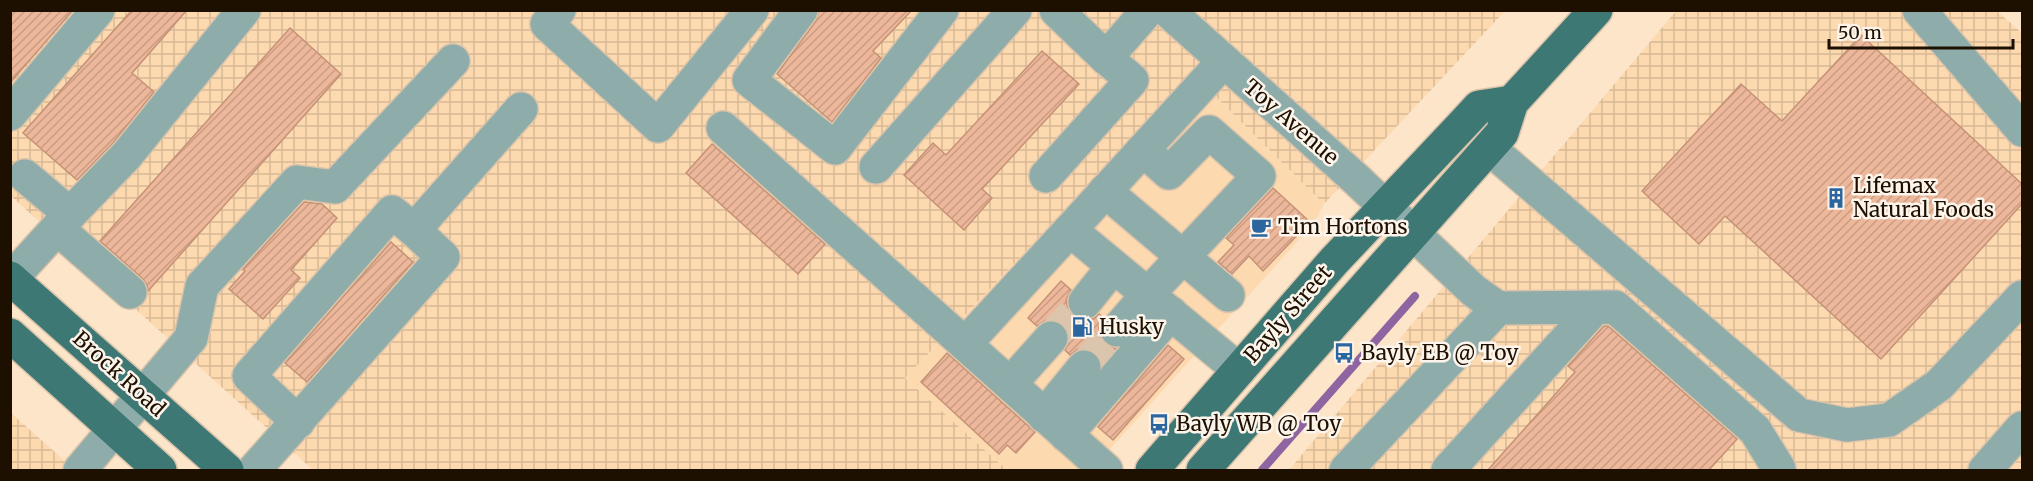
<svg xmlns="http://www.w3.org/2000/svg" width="2033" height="481" font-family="Merriweather,serif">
<defs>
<pattern id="industrial-grid" width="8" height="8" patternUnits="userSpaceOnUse" patternTransform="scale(1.5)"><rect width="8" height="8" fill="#fdd9b0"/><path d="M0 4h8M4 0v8" fill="none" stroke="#d8b996"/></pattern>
<pattern id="building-hatch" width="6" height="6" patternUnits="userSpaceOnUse" patternTransform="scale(1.5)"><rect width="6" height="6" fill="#ecb79a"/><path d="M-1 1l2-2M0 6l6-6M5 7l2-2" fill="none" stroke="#ca9c83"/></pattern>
</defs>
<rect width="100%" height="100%" fill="#fde5ca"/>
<path fill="#fdd9b0" d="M1194,75L1324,204L1314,223L1091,470H1007L905,378Z"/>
<g fill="url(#industrial-grid)">
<path d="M10,11H1505L1324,204L1194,75L905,378L1007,470H313L11,196Z"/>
<path d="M1676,11H1997L2022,33V470H1289Z"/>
<path d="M11,413L75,470H11Z"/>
</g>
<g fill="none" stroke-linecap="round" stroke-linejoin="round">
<path stroke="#8e65a0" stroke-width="8" d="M1262,470L1415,296"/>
</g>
<g fill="url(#building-hatch)" stroke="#c59276" stroke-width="1.5">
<path d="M10,10H73L10,83Z"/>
<path d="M132,10H187L132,73L154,92L113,143L77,180L23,133Z"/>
<path d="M819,10H912L873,51L881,58L832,122L777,74L816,21Z"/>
<path d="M290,28L341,74L148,291L147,285L142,278L100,241Z"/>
<path d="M1861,35L2022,184V204L1881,359L1725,216L1699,244L1642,191L1741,84L1782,121Z"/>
<path d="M1042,51L1079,84L982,189L992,198L964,230L904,175L933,143L946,155Z"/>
<path d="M712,144L825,244L798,274L686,173Z"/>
<path d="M1273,188L1310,222L1263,271L1249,256L1232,274L1218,262L1234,245L1226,238Z"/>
<path d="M304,202L322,204L337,218L291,270L300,278L263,319L229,289L245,271L243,269Z"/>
<path d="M391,242L413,262L307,382L285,363Z"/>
<path d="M1061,281L1071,290L1066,300L1068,309L1073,316L1083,321L1092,319L1099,314L1103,317L1099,327L1100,337L1105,345L1116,348L1102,364L1096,353L1088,349H1078L1070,355L1065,350L1069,342V333L1063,324L1054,320H1046L1037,326L1028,318Z"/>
<path d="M1604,326H1608L1737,439L1708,471H1487L1575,372L1568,366Z"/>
<path d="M1168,345L1184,359L1113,440L1098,427Z"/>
<path d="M947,353L1035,432L1016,453L1007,445L999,454L921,382Z"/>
</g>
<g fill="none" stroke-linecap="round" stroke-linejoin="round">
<g stroke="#dbc5ac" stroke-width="33" stroke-dasharray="33 16" stroke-linecap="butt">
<path d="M1051,338L1085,302"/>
<path d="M1084,367L1117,330"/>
</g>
<g stroke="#d9c3aa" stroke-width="36">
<g id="minor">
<path d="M559,10L547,24L658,126L752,10"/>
<path d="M801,10L749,80L835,148L942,10"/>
<path d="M1056,10L1106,58"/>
<path d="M1167,10L1357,180L1474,291L1498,308L1346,470"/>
<path d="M1919,10L2022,130"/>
<path d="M1223,62L1070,230L1239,370"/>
<path d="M10,114L98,10"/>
<path d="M723,128L1106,470"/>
<path d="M1489,148L1799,415L1847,425L1889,420L1939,385L2022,297"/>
<path d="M876,167L1015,10"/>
<path d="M25,176L70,214"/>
<path d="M1046,176L1132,80L1106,58L1148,10"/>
<path d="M1105,191L1228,295"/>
<path d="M58,229L130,292"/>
<path d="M11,279L70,214L127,155L244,10"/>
<path d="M1085,302L1113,267"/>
<path d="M1498,308L1615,307L1755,430L1779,469L1777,470"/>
<path d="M1117,330L1148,294L1259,176L1209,132L1169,173L1143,150"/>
<path d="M965,344L1070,230"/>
<path d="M1010,384L1051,338"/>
<path d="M1044,416L1084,367"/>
<path d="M298,422L249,376L392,212L414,230"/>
<path d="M1066,435L1171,313"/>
<path d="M80,470L191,338L202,286L297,182L335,187L453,61"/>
<path d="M254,470L443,257L414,230L521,109"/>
<path d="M1448,470L1595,308"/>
<path d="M1985,470L2022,428"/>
</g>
</g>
<g stroke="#d9c3aa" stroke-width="36">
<g id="major">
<path d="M10,278L227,470"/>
<path d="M10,335L160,470"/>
<path d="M1152,470L1334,261L1466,121L1479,107L1512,102"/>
<path d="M1203,470L1502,133L1512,102L1596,10"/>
</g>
</g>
<use href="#minor" stroke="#8eaca9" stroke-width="33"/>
<use href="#major" stroke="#3d7874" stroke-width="33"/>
</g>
<defs>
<g id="building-bare" transform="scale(1.62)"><path d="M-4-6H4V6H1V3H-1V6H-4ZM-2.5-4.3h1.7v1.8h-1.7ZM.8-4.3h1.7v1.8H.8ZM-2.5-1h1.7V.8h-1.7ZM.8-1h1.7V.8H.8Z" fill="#2c669e" stroke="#fdf5ec" stroke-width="2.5" paint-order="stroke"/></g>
<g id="cafe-bare" transform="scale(1.62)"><path d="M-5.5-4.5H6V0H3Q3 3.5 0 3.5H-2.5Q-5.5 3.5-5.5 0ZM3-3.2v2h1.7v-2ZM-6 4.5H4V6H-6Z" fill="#2c669e" stroke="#fdf5ec" stroke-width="2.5" paint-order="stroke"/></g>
<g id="fuel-bare" transform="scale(1.62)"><path d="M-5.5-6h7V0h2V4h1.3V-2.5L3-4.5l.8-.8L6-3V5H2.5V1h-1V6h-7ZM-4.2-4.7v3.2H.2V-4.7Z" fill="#2c669e" stroke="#fdf5ec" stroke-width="2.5" paint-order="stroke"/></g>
<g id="bus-bare" transform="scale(1.62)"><path d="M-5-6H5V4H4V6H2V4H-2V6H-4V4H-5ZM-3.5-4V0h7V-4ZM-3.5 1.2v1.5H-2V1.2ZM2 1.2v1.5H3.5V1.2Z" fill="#2c669e" stroke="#fdf5ec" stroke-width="2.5" paint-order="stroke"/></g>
</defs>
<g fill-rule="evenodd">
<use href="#building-bare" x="1836" y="198"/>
<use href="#cafe-bare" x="1261" y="227"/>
<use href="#fuel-bare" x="1082" y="327"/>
<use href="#bus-bare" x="1344" y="353"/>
<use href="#bus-bare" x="1159" y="424"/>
</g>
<g text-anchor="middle" stroke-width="5" stroke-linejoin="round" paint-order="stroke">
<g font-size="21" fill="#1d1001" stroke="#fdf5ec">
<text transform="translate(1291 122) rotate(41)" y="7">Toy Avenue</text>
<text transform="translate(1288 314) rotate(-49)" y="7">Bayly Street</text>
<text transform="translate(119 374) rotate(42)" y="7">Brock Road</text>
</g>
<g font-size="21" fill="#1d1001" stroke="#fdf5ec" text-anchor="start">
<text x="1853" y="193">Lifemax<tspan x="1853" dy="24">Natural Foods</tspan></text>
<text x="1278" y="234">Tim Hortons</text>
<text x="1099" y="334">Husky</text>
<text x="1361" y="360">Bayly EB @ Toy</text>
<text x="1176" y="431">Bayly WB @ Toy</text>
</g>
</g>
<rect width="2033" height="481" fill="none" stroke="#1d1001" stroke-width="24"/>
<path d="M1829 39v9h184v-9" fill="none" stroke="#1d1001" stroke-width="3"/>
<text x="1838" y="39" font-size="18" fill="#1d1001" stroke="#fdf5ec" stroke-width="4.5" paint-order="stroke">50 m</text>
</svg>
